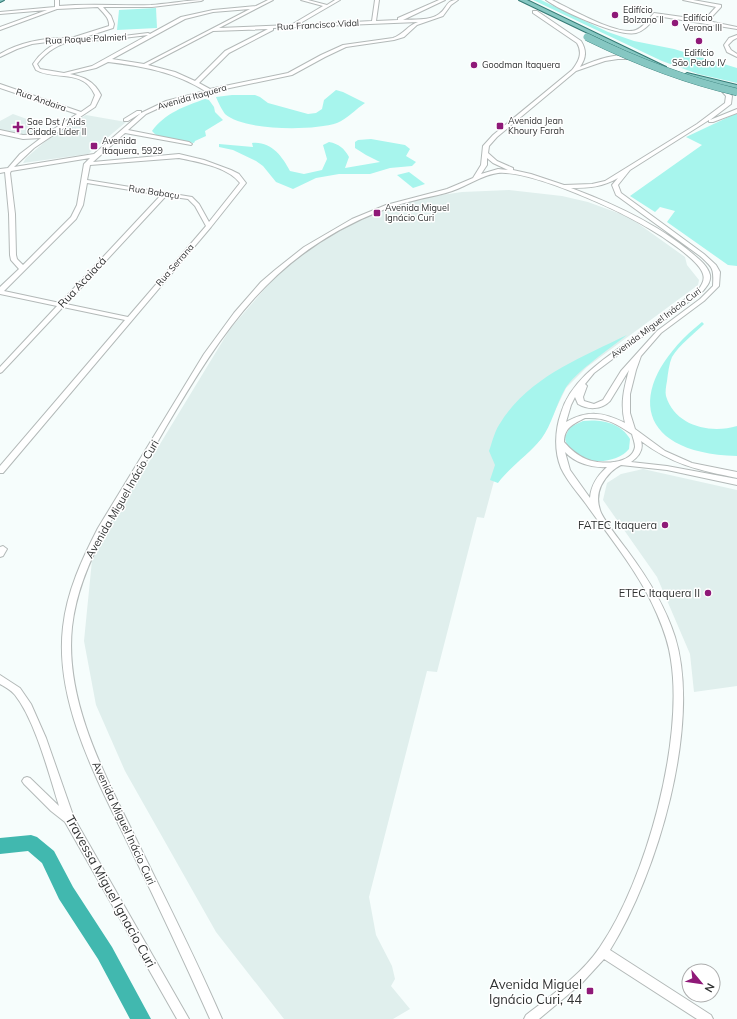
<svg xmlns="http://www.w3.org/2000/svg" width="737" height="1019" font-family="Mulish,sans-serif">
<rect width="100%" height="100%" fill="#f6fdfc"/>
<g fill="#e0efed">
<path d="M13,114L35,122L30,125L49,132L41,135H25L0,130V121Z"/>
<path d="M86,115L126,122L88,154L23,163L26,158L47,140Z"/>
<path d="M509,190L562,196L588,202L629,217L685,257L687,265L699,280L698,285L587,367L566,388L542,438L530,451L494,481L484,518L477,517L437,672L427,671L369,897L376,935L392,966L395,979L391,986L410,1009L393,1019H284L216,932L125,771L96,705L84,641L92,560L115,518L230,329L276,276L304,252L335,233L368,216L393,206L421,198L462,192Z"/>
<path d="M643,469L737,490V686L694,692L690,654L657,577L603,500L607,483L621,474Z"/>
</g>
<g fill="#a7f5ed">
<path d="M533,0H541L608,32L634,41L674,49L737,68V83L698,74L662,61Z"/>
<path d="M156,8L157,28L117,30L119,10Z"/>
<path d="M336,90L343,92L365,103C356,109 347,119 337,123C313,131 244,131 225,114C222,110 218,102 216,97L232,95H255L260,97L268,103L308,114L316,113L322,109L324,100Z"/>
<path d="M205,99L209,100L214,107L215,112L223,120L205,131L206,136L195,141L194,143L158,137L152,131C165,113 185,106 205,99Z"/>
<path d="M737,113V266L728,265L667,222L675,211L660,207L655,212L630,196L702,145L686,137Z"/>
<path d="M371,139L405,145L410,149L406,156L416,162L412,166L390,168L370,174H339L316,178L293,189L276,182L263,166L256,161L233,150L219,147V144L253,147L252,143C271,141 282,156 290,171L304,174L322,170L327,159L323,145L329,142C339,144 344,148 349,157L345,168L380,162L366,155L355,148V142L358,140Z"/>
<path d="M409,172L425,184L413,188L397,175Z"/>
<path d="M702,322L704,324C694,334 680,344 672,357C669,364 668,373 667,381C666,386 665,392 666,396C675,426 710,434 737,426V456C629,453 627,382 702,322Z"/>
<path d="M627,335C611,348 575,372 565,389C556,404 552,425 541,439C528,455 511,466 498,483L490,480L495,465L489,451C492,443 494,433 499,425C527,378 580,358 627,335Z"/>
<path d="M583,421C600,419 620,422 630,439L629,449C614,468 567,465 565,437L570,427Z"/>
</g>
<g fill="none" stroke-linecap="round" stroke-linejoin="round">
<path fill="#41b8af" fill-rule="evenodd" d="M31,835L37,837L54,851L73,887L112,947L151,1019H130L98,959L59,899L42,863L28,851L0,854V838Z"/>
<g stroke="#b3b9b8" stroke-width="2">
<g id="minor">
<path d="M55,0H59V6C90,3 120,6 151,5C169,4 186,0 203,0L201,1L152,7H103L111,16L114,24L113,28L79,39L107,38L148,33L150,34L181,17L213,10L256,6L268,0H273L219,28L291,25L323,6L301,0H308L327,5L335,0H340L297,25L372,21L375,0H379L376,21L398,20V18L439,0H445L403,20C413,19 430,21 439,14C448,8 445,0 458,0L451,5L443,16L417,25L404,37L394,40L346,47L325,57L292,75L206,93L170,103L146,114L128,130L189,142L192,144L191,145L125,133L93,162L179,154L204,160L231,170L239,174L246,183L211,227L3,473H0V466L125,320L63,307L2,372L0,373V367L57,306L0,294V287L19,269L11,260L10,255L9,214L5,172L0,173V169L8,168L20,154L41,138L23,139L0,134V130L23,135L46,134L77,114L0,88V84L81,112L91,105L95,95C83,68 55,81 36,70L33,64C41,52 50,46 63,40L32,44L17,49L0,57V54C20,42 43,38 66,38L68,39L109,26C110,18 103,13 98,7L57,9L0,30V27L47,10L0,14V12L55,7ZM250,9L144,64L112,59L185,19L213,12ZM418,22C408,25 404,34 393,38L343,45L321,55L288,73L210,89L199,83L229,53L273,30V28ZM268,29L225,51L195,81L175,72L148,65L213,31ZM148,35L92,66L64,73L40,69L37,64C47,50 60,44 76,39L78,41L107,40ZM108,62C142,66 175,72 205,91L166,101L141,113V111H137L124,119V121H128L141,113L94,154L14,167L34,148L95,107L101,95C94,81 84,77 70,74L96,68ZM90,158L84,164L77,205L71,217L23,265L17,259L16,255L15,214L10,173L11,171ZM179,158C198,162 228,167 240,183L209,222L199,204L192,197L87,180L90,165ZM87,183L161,195L60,303L4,291L76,219L83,205ZM166,196L188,199L195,206L206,226L128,317L66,304Z"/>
<path d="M546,0H552C569,8 619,37 636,30C643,27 649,19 654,13L704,20L716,7L683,0H693L721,5V7L708,21L737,27V29L657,16C651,22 645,31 636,33C618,37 561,11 546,0Z"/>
<path d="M533,11H537L581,41C587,51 586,58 580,67C593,61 621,50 635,58L633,59H618L605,61L576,71L497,137L489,146L488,153L497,161L513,168V170L531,174L564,185L592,184L605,181L697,124L725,103L726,96L718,87V85H722L732,96L731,104L710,120L737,109V113L713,122H709V120L630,170L618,185L621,193L704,254L716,265L720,272L719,286L704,301L661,333L641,356L636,370L630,394V413L635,429L665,451L692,463L737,472V478C699,470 673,465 641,441C644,450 638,457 631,462L667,466L737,479V485L667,470L621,465C617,467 614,469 611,472C600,483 595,495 600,510C602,518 621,542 627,550C647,577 665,605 675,637C702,724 657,875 610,950L711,1015L713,1019H697L604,959L582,983L539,1019H524L526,1015C552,995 581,975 600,947C646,880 684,741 671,660C669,644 663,628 657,614C640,574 611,539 586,504C578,493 567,481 561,468C554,451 555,430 561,413C572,377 608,357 636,336C657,320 678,304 699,289C702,284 705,280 703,274C699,260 662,236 648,228C619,210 531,170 498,173C487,174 475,181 464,186C456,190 447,193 438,195C419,199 401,203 383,210C273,252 223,330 166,427C147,461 126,494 107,528C90,559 76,591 72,627C64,704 108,780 140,847C168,904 197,961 222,1019H210C185,963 159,907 132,852C100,785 54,704 63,627C67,591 82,559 98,528L204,354L234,313L261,282L275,270L304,247L352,219L386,205L447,189L473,178L481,165L483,146L493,135L572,70C579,61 583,53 577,43L533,13ZM487,158L493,163L508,170L498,169L481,174L487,165ZM618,178L612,185L616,195L700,256C713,268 714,268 713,286L700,299L657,331L621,371L603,400L594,404L584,401L583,397L587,386L585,384L594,373L703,291C707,286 711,282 710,275C708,266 699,259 693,254C658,224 614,204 571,188C589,188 603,187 618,178ZM629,370C624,388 620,404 625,423C603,412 588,410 566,422L571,405L575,397L578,404C588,410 601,410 610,401ZM585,418C606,417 615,423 632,434C633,438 635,443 635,447C632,465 599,465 586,459C577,455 571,450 564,442C564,428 573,424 585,418ZM565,452C575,463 592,468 607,467C597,476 591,485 590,498L570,470Z"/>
<path d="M737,35V38L733,40L728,45L731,50L737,54V57L727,52L724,45L729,38Z"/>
<path d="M3,546L7,549L3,556L0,557V547Z"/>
<path d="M0,675L20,688L31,704L46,738L74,818L189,1019H177L65,822L51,811L24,784L22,781L24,778L27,777L30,778L59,806C49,774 35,720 15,695C11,690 5,687 0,684Z"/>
</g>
</g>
<g stroke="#347a75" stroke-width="2">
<g id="major">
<path d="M0,0H4L0,2Z"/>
<path d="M519,0H527L666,67L661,68Z"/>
<path d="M687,73L737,85V89L685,76L684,75Z"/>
</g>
</g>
<use href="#minor" fill="#fff" fill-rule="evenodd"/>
<use href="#major" fill="#86c7c2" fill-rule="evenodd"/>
<g stroke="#347a75" stroke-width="8" stroke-linecap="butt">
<path id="major-bridge" d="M587,37C636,61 684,80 737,92"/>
</g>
<use href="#major-bridge" stroke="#86c7c2" stroke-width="7"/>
</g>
<g fill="#8f1978" stroke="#fff" stroke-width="1.5">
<circle cx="615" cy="15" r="4"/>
<circle cx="675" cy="23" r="4"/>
<circle cx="699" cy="41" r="4"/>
<circle cx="474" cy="65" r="4"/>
<rect x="496" y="122" width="8" height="8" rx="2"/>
<path d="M16 121h4v4h4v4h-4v4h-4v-4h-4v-4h4z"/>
<rect x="90" y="142" width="8" height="8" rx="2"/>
<rect x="373" y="209" width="8" height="8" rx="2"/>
<circle cx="665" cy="525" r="4"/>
<circle cx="708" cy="593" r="4"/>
<rect x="586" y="987" width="8" height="8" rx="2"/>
</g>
<g text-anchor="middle" stroke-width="3" stroke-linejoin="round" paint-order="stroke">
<g font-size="9" fill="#303232" stroke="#fff" text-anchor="start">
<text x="623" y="13">Edifício<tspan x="623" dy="10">Bolzano II</tspan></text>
<text x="683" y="21">Edifício<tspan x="683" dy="10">Verona III</tspan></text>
<text x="699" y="56" text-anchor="middle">Edifício<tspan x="699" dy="10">São Pedro IV</tspan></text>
<text x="482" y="68">Goodman Itaquera</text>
<text x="508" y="124">Avenida Jean<tspan x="508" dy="10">Khoury Farah</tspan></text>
<text x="27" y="125">Sae Dst / Aids<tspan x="27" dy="10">Cidade Líder II</tspan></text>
<text x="102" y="144">Avenida<tspan x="102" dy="10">Itaquera, 5929</tspan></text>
<text x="385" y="211">Avenida Miguel<tspan x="385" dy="10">Ignácio Curi</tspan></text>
</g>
<g font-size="9" fill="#303232" stroke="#fff">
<text transform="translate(318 25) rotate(-3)" y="3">Rua Francisco Vidal</text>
<text transform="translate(86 39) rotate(-3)" y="3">Rua Roque Palmieri</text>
<text transform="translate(192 97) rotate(-16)" y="3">Avenida Itaquera</text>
<text transform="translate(41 100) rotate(19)" y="3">Rua Andaira</text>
<text transform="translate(154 192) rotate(9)" y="3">Rua Babaçu</text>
<text transform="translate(175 265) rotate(-49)" y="3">Rua Serrana</text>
<text transform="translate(656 323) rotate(-37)" y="3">Avenida Miguel Inácio Curi</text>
</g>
<g font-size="11" fill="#303232" stroke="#fff">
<text transform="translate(82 282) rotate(-47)" y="4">Rua Acaiacá</text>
<text transform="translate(122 499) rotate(-60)" y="4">Avenida Miguel Inácio Curi</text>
<text transform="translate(124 823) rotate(65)" y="4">Avenida Miguel Inácio Curi</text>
</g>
<g font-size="11" fill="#303232" stroke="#fff" text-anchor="end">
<text x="657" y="529">FATEC Itaquera</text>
<text x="700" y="597">ETEC Itaquera II</text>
</g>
<g font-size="13" fill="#303232" stroke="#fff">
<text transform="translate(111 891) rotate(61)" y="5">Travessa Miguel Ignacio Curi</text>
</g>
<g font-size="13" fill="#303232" stroke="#fff" text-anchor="end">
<text x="582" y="989">Avenida Miguel<tspan x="582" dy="15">Ignácio Curi, 44</tspan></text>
</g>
</g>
<g transform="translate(701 983) rotate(119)"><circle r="19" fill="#ffffff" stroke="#acadad"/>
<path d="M0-3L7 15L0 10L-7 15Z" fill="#8f1978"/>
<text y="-6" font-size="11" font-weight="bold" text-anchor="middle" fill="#303232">N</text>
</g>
</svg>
